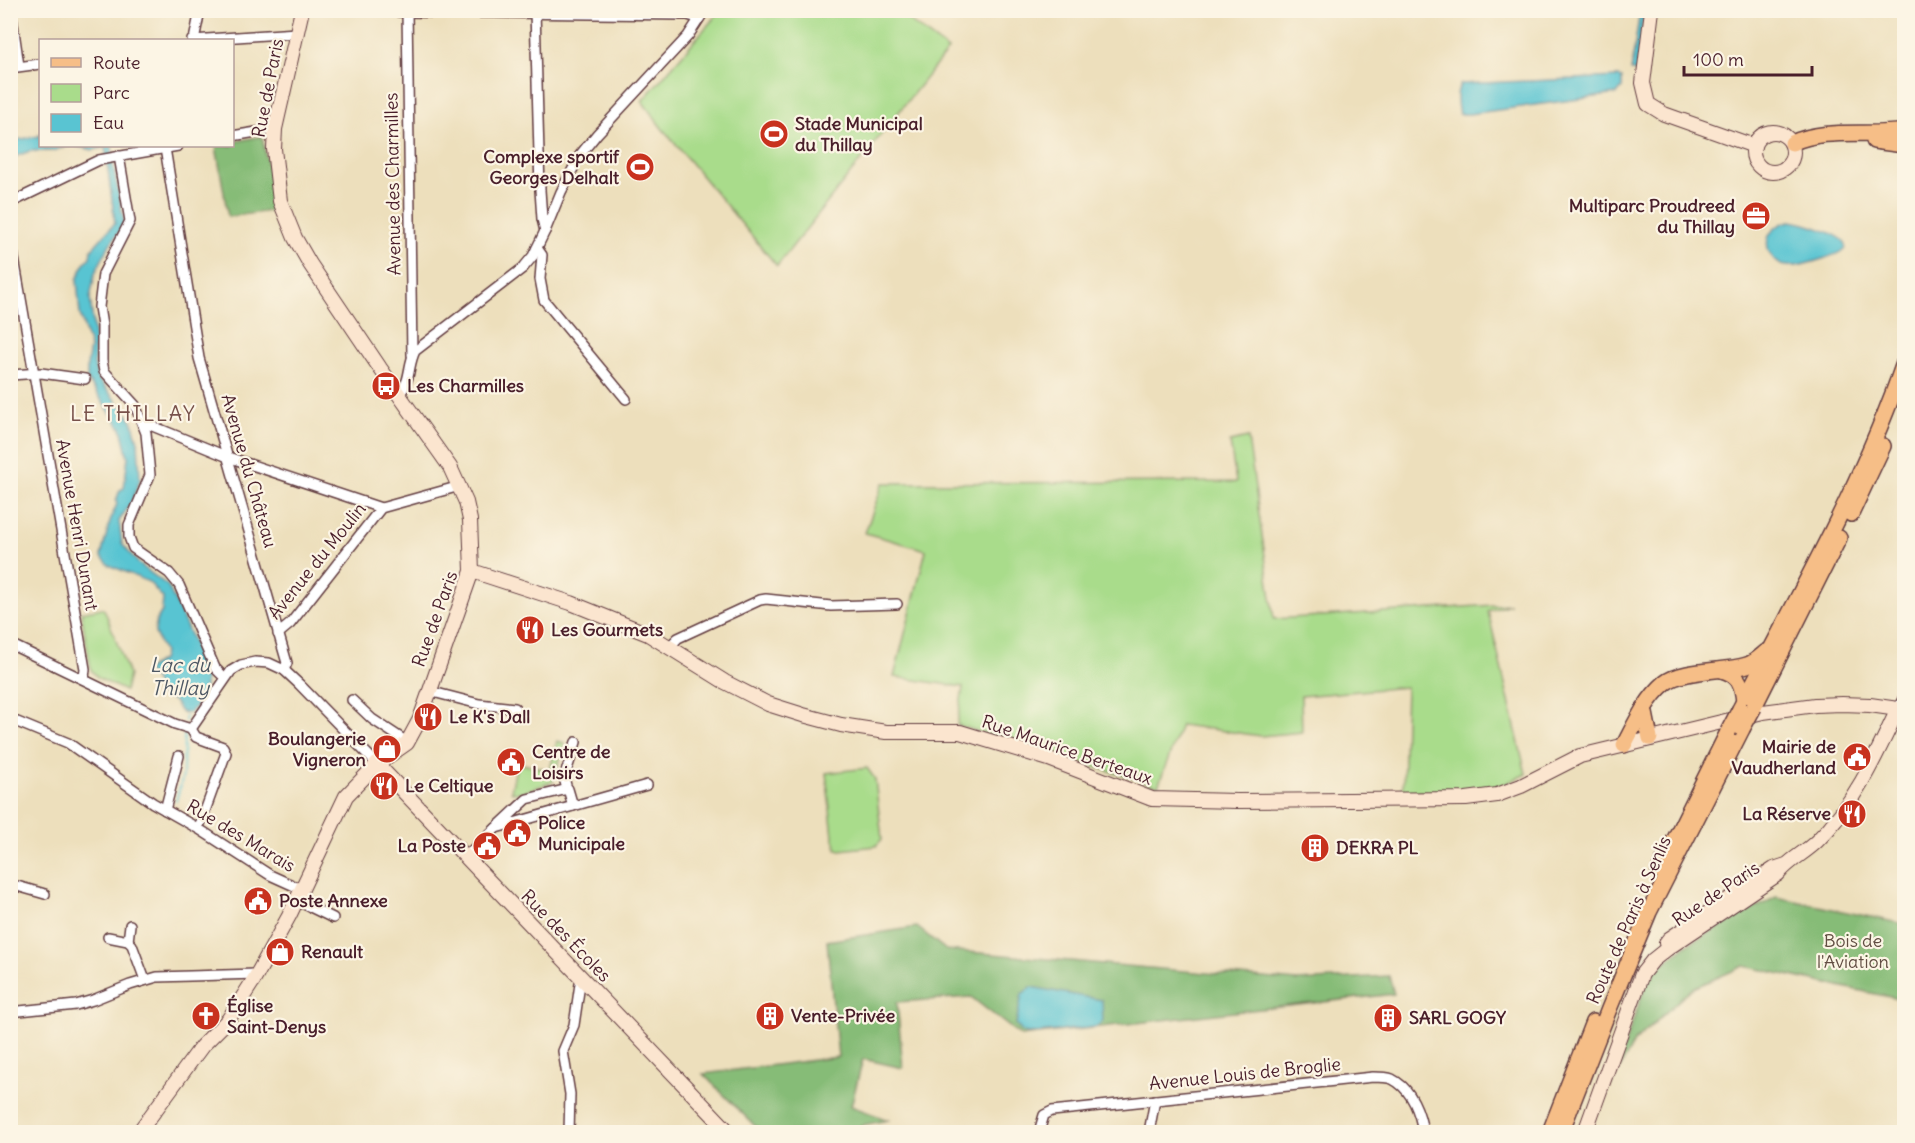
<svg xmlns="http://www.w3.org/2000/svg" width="1915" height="1143" font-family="Delius,sans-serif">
<rect width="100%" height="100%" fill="#fcf5e5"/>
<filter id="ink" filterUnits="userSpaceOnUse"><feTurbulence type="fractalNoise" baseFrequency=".0167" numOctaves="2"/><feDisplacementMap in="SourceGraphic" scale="12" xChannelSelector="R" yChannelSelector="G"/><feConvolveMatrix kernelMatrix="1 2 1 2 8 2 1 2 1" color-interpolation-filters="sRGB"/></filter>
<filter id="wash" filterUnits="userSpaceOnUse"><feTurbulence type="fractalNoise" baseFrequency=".008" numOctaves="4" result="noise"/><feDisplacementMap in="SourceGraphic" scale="24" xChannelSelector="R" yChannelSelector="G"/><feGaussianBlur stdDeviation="1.35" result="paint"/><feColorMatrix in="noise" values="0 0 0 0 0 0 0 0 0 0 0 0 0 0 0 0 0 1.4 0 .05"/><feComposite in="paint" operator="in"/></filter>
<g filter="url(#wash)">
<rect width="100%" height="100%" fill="#eddfbc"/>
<g fill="#a9dc8b" stroke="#7a7e5b" stroke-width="1.5">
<path d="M721,10L896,11L948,50L777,266L661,127L642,101Z"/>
<path d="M1248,438L1274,619L1510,604L1488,611L1526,774L1498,787L1482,791L1403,792L1406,687L1301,696L1302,732L1261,736L1181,725L1158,786L957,725L963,687L894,677L926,550L865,533L883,483L1236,482L1230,442Z"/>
<path d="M102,608L105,611L129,675L125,691L98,678L91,670L81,612Z"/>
<path d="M557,741L565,743L553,782L522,792L513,793L511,791L517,763L550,770Z"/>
<path d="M867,768L875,779L882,839L876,846L840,850L837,849L833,836L826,773Z"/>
</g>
<g fill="#86bc77" stroke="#686e51" stroke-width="1.5">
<path d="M262,136L276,210L228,217L216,146H232L233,142Z"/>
<path d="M1776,897L1904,924V1000L1744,966L1691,989L1634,1042L1610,1086L1649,975L1688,944Z"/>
<path d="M917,927L946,950L1297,981L1389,976L1394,994L1021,1036L971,997L897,1002L903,1068L863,1059L851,1106L888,1120L863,1125L855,1132H761L703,1074L838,1057L827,941Z"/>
</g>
<g fill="#59c4d2" stroke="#52727e" stroke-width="1.5">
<path d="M1640,11H1644L1636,72L1631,71Z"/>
<path d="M1618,77L1622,78V88L1617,94L1469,114H1459C1457,106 1455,91 1461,84Z"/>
<path d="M40,133V146H112L113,165L124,221L122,228L110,244L95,273L90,298L95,341L94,363L97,378L132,420L138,442L140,480L131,503L119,521L122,544L139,564L168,586L193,641L205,677V687L196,706L189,713L181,712L173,700L157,693L155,680L146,670L162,660L164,653L155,633L156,621L162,611L163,598L149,582L109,565L101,556L110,521L117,504L116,501L120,490L124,488L128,457L121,428L87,379V366L90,347L80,314L77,280L84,264L90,257L91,250L115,223L105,147L93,150L74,146L64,147L53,151H30L11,158V141L39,136Z"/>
<path d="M1790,221C1800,222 1849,235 1846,247C1845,254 1803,265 1795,266C1791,267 1786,266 1781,265C1759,250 1765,227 1790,221Z"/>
<path d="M1031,987L1102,1000L1103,1021L1096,1027L1027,1034L1022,1032L1016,1024L1022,994Z"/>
</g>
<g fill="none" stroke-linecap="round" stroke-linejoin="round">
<g stroke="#59c4d2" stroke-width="2">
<path d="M185,721V716"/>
<path d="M176,801L183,776L184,733"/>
</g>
</g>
</g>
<g filter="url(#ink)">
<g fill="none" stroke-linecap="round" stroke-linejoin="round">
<g stroke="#623c41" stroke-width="12">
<g id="street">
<path d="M11,10L19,66"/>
<path d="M407,10L412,355"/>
<path d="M535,10L540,190L542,219L545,231"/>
<path d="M399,12L687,15L698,18"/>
<path d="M192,40L297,33"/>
<path d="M194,40L200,10"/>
<path d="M10,68L40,64"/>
<path d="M232,136L275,129"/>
<path d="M165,148L199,358L287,663L284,670"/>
<path d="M119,156L130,221L103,274L99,307L102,326V361L104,371L135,405L146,433L150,475L129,525V537L133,548L169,573L179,585L215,668L225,678"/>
<path d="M10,203L99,160L178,146"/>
<path d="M10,235L85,669L84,678"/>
<path d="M537,248L542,255L540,279L544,300L626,399"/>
<path d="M10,375L41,373L85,379"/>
<path d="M399,395C412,379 407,367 415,351L523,268L533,256L545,231L561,192L580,155L597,134L688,36L705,10"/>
<path d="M144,425H150L228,457L381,508"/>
<path d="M278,634L290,624L381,508L460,486"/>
<path d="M10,644L175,724L191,729L231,671L241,665L255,662L269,663L284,670L299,684L377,764"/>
<path d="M670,646L678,638L760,600L766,599L831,606L897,604"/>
<path d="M429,691L479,704L515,708"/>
<path d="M352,700L372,719L407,742"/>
<path d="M1898,709L1904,697"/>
<path d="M10,719L68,743L153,803L199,829L270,875L301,889"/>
<path d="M191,729L196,737L223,747L226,753L201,822"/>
<path d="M567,789L564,778L576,742"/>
<path d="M165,810L179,756"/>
<path d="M496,828L647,785"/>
<path d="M465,857L527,799L568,789L573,806"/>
<path d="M10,884L45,894"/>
<path d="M296,900L333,918"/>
<path d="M108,937L128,941L132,945L145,980"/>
<path d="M128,941L130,925"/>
<path d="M10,1012L76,1005L93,1000L130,985L157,977L257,974"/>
<path d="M569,1132L570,1094L563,1051L574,1025L581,977"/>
<path d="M1039,1132L1044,1115L1052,1111L1373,1077C1379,1077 1387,1077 1392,1079C1410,1088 1418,1108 1422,1126"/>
<path d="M1149,1132L1155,1100"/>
</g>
</g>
<g stroke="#623c41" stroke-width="16">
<g id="secondary">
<path d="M1652,10L1643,83L1648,104L1664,114L1754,146"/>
<circle cx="1773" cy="152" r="20"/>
<path d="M472,571L571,603L648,634L725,682L768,704L803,715L841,725L886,732H960L1049,759L1152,799L1237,801L1466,799L1497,795L1521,786L1580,756L1763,712L1815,705L1842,704L1870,705L1898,709C1876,756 1854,805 1817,841C1805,853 1789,860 1778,874L1668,948L1666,943L1669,939L1774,869L1786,865"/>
<path d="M377,764L729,1132"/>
<path d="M139,1132L202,1046L228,1020L255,978L289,916L346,796L377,764L407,743L420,719L472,571L470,520L466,502L450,467L380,368L310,264L295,238L280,201L274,149L275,129L302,10"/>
<path d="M1585,1132L1642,974L1653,960L1668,948"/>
</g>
</g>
<g stroke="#623c41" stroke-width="18">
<g id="primary">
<path d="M1874,141L1904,145"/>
<path d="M1792,143C1825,127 1869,137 1904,131"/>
<path d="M1851,514L1883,446"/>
<path d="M1722,670C1739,675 1742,684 1744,701"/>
<path d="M1754,707L1839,538"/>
<path d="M1644,708L1650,738"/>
<path d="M1740,709C1797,597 1863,483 1904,363"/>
<path d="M1624,745C1635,724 1647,698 1665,683C1682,669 1725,672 1747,665C1754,663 1760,657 1766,652"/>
<path d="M1659,871L1728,732"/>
<path d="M1550,1132L1593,1022"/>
<path d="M1561,1132L1609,1009L1649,912L1742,729"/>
</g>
</g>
<use href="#street" stroke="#fff" stroke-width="9"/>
<use href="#secondary" stroke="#fbe5cf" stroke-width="14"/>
<use href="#primary" stroke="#f6be87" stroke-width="15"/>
<g stroke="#623c41" stroke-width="18" stroke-linecap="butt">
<g id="primary-bridge">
<path d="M1742,729L1754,707"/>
<path d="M1728,732L1740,709"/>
</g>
</g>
<use href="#primary-bridge" stroke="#f6be87" stroke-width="15"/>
</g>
</g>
<defs>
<g id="stadium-disc" transform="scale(1.5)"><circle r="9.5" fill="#c8321e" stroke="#fcf5e5"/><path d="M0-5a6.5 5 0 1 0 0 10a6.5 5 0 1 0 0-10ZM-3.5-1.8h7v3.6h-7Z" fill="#fff"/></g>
<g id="office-disc" transform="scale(1.5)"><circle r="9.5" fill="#c8321e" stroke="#fcf5e5"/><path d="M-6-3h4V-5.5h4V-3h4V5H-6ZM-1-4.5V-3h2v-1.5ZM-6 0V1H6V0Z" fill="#fff"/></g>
<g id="bus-disc" transform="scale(1.5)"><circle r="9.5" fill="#c8321e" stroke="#fcf5e5"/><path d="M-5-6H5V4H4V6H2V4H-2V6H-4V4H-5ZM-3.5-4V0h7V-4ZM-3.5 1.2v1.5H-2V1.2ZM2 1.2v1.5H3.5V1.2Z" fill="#fff"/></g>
<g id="restaurant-disc" transform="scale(1.5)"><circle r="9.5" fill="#c8321e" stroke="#fcf5e5"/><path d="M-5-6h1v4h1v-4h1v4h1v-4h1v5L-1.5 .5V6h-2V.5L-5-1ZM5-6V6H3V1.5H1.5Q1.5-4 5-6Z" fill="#fff"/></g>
<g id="shop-disc" transform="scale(1.5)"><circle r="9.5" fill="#c8321e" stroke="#fcf5e5"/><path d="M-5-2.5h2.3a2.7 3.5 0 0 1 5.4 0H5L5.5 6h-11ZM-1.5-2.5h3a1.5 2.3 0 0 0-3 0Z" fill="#fff"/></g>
<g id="civic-disc" transform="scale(1.5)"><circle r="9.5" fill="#c8321e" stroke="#fcf5e5"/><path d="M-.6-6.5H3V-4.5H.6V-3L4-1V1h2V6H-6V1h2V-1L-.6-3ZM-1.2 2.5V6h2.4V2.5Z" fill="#fff"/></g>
<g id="building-disc" transform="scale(1.5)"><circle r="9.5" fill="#c8321e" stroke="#fcf5e5"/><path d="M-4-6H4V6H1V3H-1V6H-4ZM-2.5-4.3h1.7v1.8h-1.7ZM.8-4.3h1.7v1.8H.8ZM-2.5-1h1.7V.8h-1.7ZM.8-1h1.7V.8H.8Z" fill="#fff"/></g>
<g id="church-disc" transform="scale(1.5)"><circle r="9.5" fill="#c8321e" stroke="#fcf5e5"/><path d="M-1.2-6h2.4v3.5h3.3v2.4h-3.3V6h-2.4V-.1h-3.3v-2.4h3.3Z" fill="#fff"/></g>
</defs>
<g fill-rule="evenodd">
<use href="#stadium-disc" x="774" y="134"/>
<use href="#stadium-disc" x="640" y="167"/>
<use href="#office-disc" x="1756" y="216"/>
<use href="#bus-disc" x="386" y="386"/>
<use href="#restaurant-disc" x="530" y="630"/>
<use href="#restaurant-disc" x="428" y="717"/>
<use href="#shop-disc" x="387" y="749"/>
<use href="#civic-disc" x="1857" y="757"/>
<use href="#civic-disc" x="511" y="762"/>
<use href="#restaurant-disc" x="384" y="786"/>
<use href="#restaurant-disc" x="1852" y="814"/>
<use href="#civic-disc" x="517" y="833"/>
<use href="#civic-disc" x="487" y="846"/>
<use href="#building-disc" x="1315" y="848"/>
<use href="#civic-disc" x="258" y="901"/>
<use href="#shop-disc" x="280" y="952"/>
<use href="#church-disc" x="206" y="1016"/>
<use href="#building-disc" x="770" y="1016"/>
<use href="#building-disc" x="1388" y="1018"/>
</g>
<g text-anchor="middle" stroke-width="4.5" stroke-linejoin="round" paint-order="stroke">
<g font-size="18" fill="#4a1f2b" stroke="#fcf5e5">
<text transform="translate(268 88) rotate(-79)" y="6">Rue de Paris</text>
<text transform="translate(393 184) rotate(-91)" y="6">Avenue des Charmilles</text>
<text transform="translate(249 471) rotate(74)" y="6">Avenue du Château</text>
<text transform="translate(77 525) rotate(80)" y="6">Avenue Henri Dunant</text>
<text transform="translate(317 561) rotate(-51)" y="6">Avenue du Moulin</text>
<text transform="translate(435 619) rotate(-70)" y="6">Rue de Paris</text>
<text transform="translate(1067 750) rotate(19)" y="6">Rue Maurice Berteaux</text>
<text transform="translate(241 836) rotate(31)" y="6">Rue des Marais</text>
<text transform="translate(1716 894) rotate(-34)" y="6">Rue de Paris</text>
<text transform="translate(1629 920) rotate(-66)" y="6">Route de Paris à Senlis</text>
<text transform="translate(566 936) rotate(46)" y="6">Rue des Écoles</text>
<text transform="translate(1245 1074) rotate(-6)" y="6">Avenue Louis de Broglie</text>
</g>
<g font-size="18" font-weight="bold" fill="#4a1f2b" stroke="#fcf5e5" text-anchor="start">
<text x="795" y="130">Stade Municipal<tspan x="795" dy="21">du Thillay</tspan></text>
<text x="619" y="163" text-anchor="end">Complexe sportif<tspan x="619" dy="21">Georges Delhalt</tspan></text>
<text x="1735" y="212" text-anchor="end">Multiparc Proudreed<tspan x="1735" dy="21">du Thillay</tspan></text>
<text x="407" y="392">Les Charmilles</text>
<text x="551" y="636">Les Gourmets</text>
<text x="449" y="723">Le K's Dall</text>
<text x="366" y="745" text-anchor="end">Boulangerie<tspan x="366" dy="21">Vigneron</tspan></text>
<text x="1836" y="753" text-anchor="end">Mairie de<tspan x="1836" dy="21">Vaudherland</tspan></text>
<text x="532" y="758">Centre de<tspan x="532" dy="21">Loisirs</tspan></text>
<text x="405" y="792">Le Celtique</text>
<text x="1831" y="820" text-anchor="end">La Réserve</text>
<text x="538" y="829">Police<tspan x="538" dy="21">Municipale</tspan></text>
<text x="466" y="852" text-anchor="end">La Poste</text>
<text x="1336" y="854">DEKRA PL</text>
<text x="279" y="907">Poste Annexe</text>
<text x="301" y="958">Renault</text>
<text x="227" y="1012">Église<tspan x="227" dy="21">Saint-Denys</tspan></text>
<text x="791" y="1022">Vente-Privée</text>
<text x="1409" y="1024">SARL GOGY</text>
</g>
<g font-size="18" fill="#624e43" stroke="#fcf5e5">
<text x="1853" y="947">Bois de<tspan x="1853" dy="21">l'Aviation</tspan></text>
</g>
<g font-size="20" font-style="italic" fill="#4f5965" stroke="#fcf5e5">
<text x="180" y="672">Lac du<tspan x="180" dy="23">Thillay</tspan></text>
</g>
<g font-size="21" letter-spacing="1.5" fill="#78514b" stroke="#fcf5e5">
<text x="133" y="421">LE THILLAY</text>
</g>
</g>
<rect width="1915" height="1143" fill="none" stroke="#fcf5e5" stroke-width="36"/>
<rect x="39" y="39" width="195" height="108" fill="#fcf5e5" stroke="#b59f9b" stroke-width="1.5"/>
<rect x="51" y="58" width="30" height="9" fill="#f6be87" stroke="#b59f9b" stroke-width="1.5"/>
<text x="93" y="69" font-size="18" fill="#4a1f2b">Route</text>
<rect x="51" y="84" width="30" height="18" fill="#a9dc8b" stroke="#b59f9b" stroke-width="1.5"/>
<text x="93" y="99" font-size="18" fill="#4a1f2b">Parc</text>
<rect x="51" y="114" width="30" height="18" fill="#59c4d2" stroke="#b59f9b" stroke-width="1.5"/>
<text x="93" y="129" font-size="18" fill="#4a1f2b">Eau</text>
<path d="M1684 66v9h128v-9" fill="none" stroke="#4a1f2b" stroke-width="3"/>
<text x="1693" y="66" font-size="18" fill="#4a1f2b" stroke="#fcf5e5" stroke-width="4.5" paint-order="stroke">100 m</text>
</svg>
